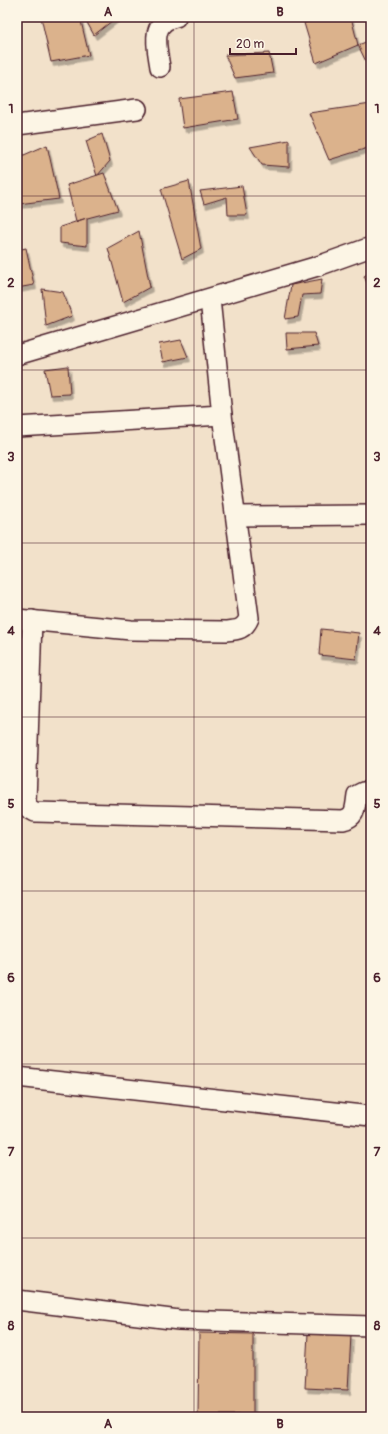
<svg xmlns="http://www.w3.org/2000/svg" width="388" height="1434" font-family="Pangolin,sans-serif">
<defs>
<filter id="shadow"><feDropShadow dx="2.5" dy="4.5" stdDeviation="0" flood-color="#0004"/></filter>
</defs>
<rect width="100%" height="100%" fill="#f2e1ca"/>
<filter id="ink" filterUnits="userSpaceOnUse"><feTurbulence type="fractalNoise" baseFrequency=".025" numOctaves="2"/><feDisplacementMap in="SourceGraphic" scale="8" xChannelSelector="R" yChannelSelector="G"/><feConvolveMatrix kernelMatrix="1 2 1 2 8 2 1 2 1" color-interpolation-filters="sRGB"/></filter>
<g filter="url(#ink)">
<g fill="#dbb28c" stroke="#4a1f2b" filter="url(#shadow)">
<path d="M41,17H80L89,55L51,62Z"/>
<path d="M84,17H117L94,35Z"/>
<path d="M318,17H351L358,45L316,63L304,23Z"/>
<path d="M371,40V72L358,45Z"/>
<path d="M269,53L273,73L235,78L225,55Z"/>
<path d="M233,92L238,119L183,128L179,99Z"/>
<path d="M371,104V147L329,160L309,113Z"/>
<path d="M102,134L110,161L97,176L86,141Z"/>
<path d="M289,140V167L262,165L250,147Z"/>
<path d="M47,145L59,199L18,204L17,158Z"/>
<path d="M104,173L118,210L76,221L67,185Z"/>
<path d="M189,181L201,249L182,259L161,189Z"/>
<path d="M242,186L247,215H228L227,197L204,204L200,191Z"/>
<path d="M87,218V246L60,243V227Z"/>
<path d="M139,231L150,287L123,302L108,248Z"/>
<path d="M26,248L34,285L17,288V250Z"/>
<path d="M371,272V292L364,276Z"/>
<path d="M322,279L320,294L302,295L298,317L285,319L291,285Z"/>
<path d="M42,289L63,292L72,316L46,326Z"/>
<path d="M286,333H314L318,346L287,349Z"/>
<path d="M181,340L188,357L163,362L159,344Z"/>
<path d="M68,366L70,394L50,395L45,369Z"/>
<path d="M321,629L359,633L356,659L319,655Z"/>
<path d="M199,1333L253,1334V1415H198Z"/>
<path d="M308,1333L351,1335L348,1390L305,1388Z"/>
</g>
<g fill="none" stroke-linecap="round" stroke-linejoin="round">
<g stroke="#4a1f2b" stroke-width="22">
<g id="street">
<path d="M160,67C157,47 149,22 176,17"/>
<path d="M17,125L137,109"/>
<path d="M17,355L318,266L371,247"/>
<path d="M17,427L222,415"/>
<path d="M236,516L371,515"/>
<path d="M17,619L131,630L226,631C237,630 244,630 249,618L222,415L210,299"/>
<path d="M32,620L26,802L28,808L35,812L343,820C356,817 355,808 357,795L363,792H371"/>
<path d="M17,1077L371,1116"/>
<path d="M17,1300L179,1320L371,1326"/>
</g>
</g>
<use href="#street" stroke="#fcf5e5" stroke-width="19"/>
</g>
</g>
<path fill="none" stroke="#4a1f2b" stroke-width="1" stroke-opacity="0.55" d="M194,17V1417M17,196H371M17,370H371M17,543H371M17,717H371M17,891H371M17,1064H371M17,1238H371"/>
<rect width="388" height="1434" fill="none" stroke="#fcf5e5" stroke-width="44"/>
<path d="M230 48v6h66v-6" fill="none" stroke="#4a1f2b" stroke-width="2"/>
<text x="236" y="48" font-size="12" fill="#4a1f2b" stroke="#fcf5e5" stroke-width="3" paint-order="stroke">20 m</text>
<rect x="22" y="22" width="344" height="1390" fill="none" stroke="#4a1f2b" stroke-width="1.5"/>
<g font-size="13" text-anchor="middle" font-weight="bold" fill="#4a1f2b">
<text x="108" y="16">A</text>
<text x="280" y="16">B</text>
<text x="11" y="113">1</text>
<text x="377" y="113">1</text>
<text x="11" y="287">2</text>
<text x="377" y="287">2</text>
<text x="11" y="461">3</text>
<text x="377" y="461">3</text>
<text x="11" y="635">4</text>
<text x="377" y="635">4</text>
<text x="11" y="808">5</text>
<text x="377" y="808">5</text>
<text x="11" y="982">6</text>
<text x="377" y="982">6</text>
<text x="11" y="1156">7</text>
<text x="377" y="1156">7</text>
<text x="11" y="1330">8</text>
<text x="377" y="1330">8</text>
<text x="108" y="1428">A</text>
<text x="280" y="1428">B</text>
</g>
</svg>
